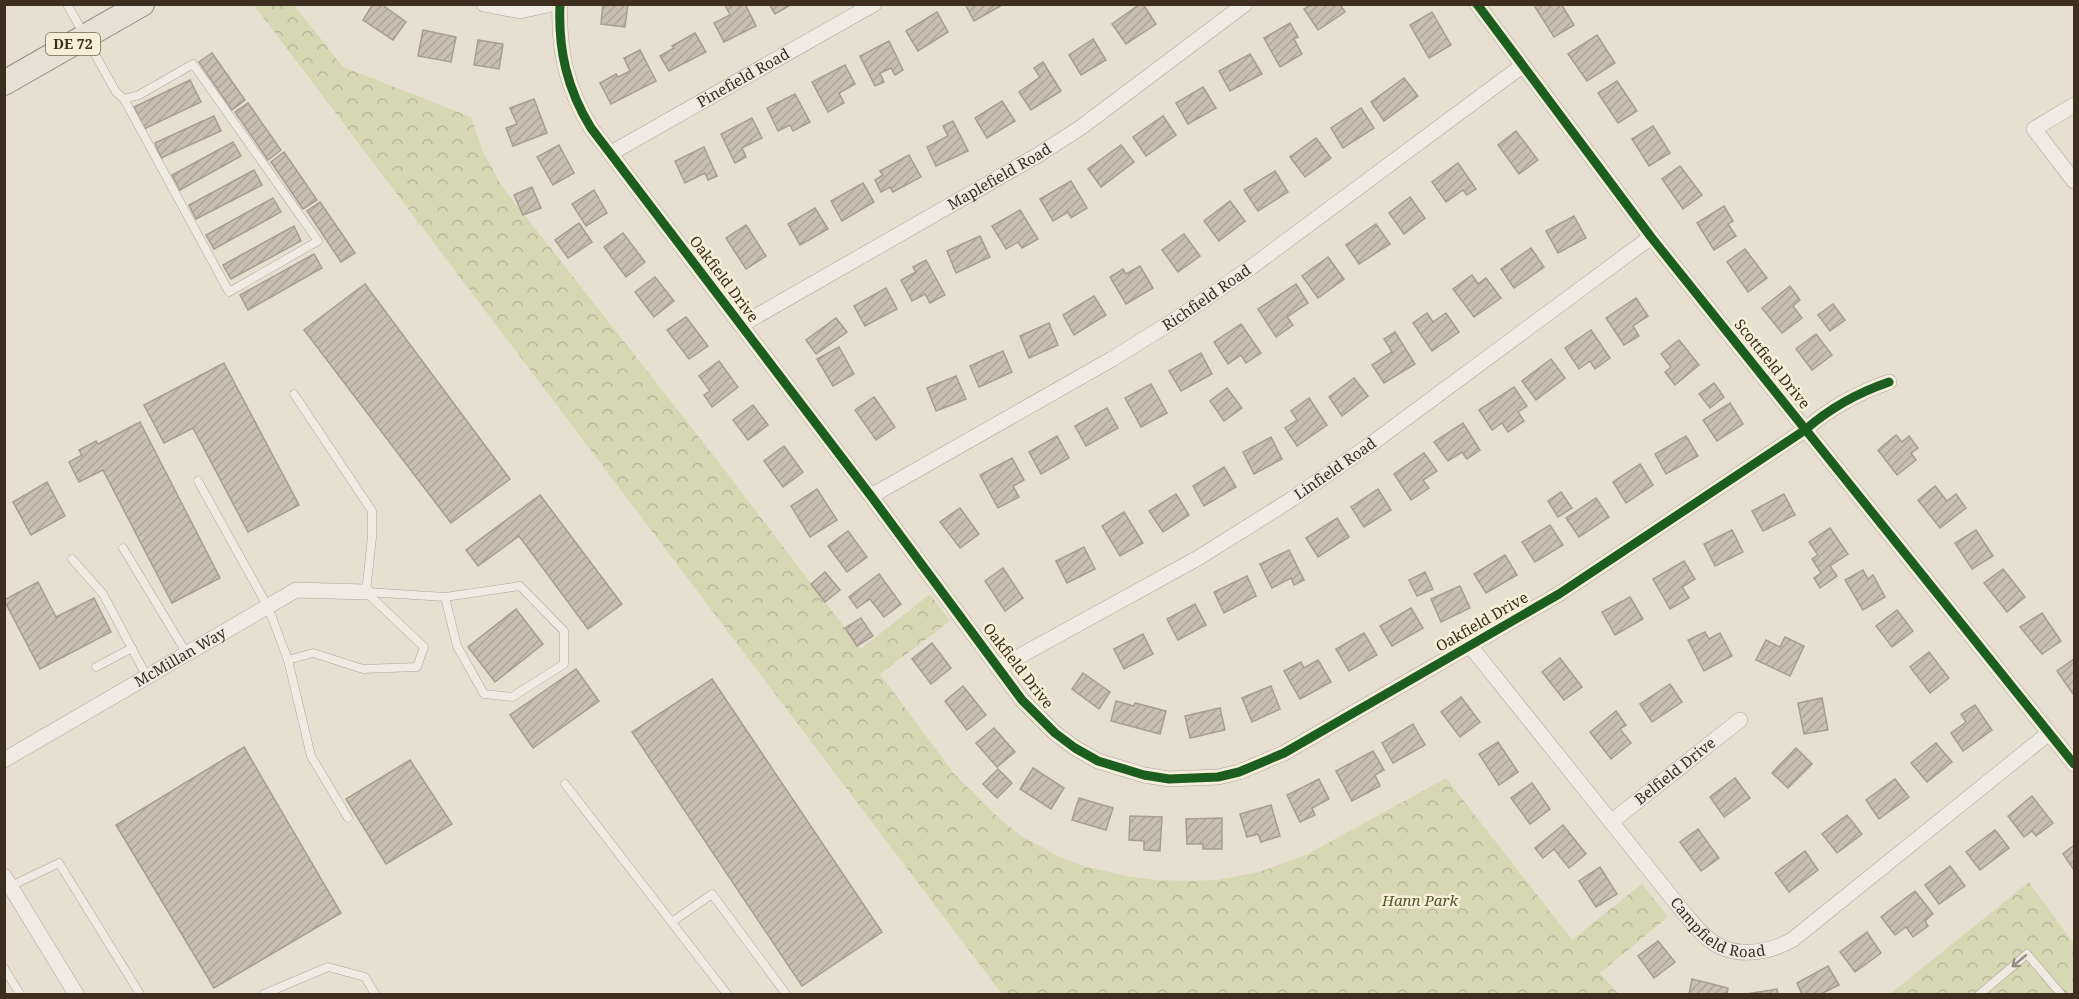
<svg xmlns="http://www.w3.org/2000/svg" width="2079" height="999" font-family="'Noto Serif',serif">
<defs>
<pattern id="park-crowns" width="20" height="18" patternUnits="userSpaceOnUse" patternTransform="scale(1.5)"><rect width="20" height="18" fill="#d6d7b3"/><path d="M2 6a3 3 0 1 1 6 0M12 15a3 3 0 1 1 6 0" fill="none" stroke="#b9b99a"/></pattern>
<pattern id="building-hatch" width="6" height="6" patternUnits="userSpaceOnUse" patternTransform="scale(1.5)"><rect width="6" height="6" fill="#cbbfb2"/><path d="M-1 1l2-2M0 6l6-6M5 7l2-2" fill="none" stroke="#afa499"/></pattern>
</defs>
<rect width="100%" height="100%" fill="#e7e0d1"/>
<g fill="url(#park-crowns)">
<path d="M254,5H294L343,67L471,117L483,152L501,185L717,460L861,649L930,594L950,621L880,674L955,775L1001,820L1023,837L1060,857L1087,867L1127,876L1154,880L1189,881L1217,880L1259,872L1306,855L1446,778L1572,940L1642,884L1668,917L1600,973L1618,994H1002Z"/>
<path d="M2029,882L2074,944V994H1890Z"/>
</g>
<g fill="url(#building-hatch)" stroke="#a89c90" stroke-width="1.5">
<path d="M373,4H381L406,22L393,40L363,20Z"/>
<path d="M603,4H628L625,27L601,24Z"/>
<path d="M745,4L756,26L724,42L714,23L730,15L725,5Z"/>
<path d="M769,4H792L775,14Z"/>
<path d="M965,4H1001L1002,5L974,21Z"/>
<path d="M1140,4H1143L1156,24L1126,44L1112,24Z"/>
<path d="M1312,4H1340L1345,12L1318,30L1304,9Z"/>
<path d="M1539,4H1561L1574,25L1554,37L1535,7Z"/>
<path d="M937,12L948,32L918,51L906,31Z"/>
<path d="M1432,12L1451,45L1429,58L1410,25Z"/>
<path d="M1290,23L1298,37L1294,39L1302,54L1280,67L1264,38Z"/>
<path d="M423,30L456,37L451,62L418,56Z"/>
<path d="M695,33L706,52L669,71L660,56L674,48L672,46Z"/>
<path d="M1597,35L1615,63L1587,81L1568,54Z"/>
<path d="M1093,39L1106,60L1081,75L1069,55Z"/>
<path d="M478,40L503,44L499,69L474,65Z"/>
<path d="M889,41L903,70L895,75L891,68L880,73L884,82L875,86L860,56Z"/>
<path d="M640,50L656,81L611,104L600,83L616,74L618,77L630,71L624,58Z"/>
<path d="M212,53L245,100L232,110L199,62Z"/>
<path d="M1250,54L1262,74L1230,91L1219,71Z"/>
<path d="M1043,62L1061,91L1031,110L1019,92L1040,77L1034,68Z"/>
<path d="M845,65L855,84L839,93L844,103L828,112L812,82Z"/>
<path d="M1404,78L1418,96L1384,121L1371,102Z"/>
<path d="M190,80L201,102L144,129L134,107Z"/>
<path d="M1617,81L1637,111L1618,123L1598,93Z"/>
<path d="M1203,87L1216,108L1188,124L1176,103Z"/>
<path d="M795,94L810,122L793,131L790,125L778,131L767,108Z"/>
<path d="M534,99L547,133L513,146L506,128L517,124L510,108Z"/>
<path d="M1002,101L1015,121L987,138L975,118Z"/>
<path d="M248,103L281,150L268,160L235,112Z"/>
<path d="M1361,108L1374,128L1343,148L1331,128Z"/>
<path d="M214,116L221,131L161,158L155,143Z"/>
<path d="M1163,116L1176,135L1146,156L1133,137Z"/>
<path d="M752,118L762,138L742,148L746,157L735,163L721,134Z"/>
<path d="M953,121L968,151L936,166L927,147L948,136L943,126Z"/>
<path d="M1653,126L1670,153L1649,166L1632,139Z"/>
<path d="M1516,131L1538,160L1519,174L1498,145Z"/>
<path d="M1316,138L1331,158L1305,177L1290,157Z"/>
<path d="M233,142L241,156L180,190L172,175Z"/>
<path d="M559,145L574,173L553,185L537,157Z"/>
<path d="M1121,145L1134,162L1101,187L1088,169Z"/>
<path d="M704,147L717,176L708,180L705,173L685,183L675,161Z"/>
<path d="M284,152L317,200L303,209L271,162Z"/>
<path d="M909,155L921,177L893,192L890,187L881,192L875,180L883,175L880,171Z"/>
<path d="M1458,163L1476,189L1467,195L1463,190L1446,202L1432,182Z"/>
<path d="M1680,166L1702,195L1683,209L1662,179Z"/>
<path d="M254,170L262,185L196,219L189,205Z"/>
<path d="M1275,171L1288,192L1258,211L1244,190Z"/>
<path d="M1071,181L1087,208L1071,218L1068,212L1053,221L1040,199Z"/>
<path d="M863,183L874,202L842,221L831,201Z"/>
<path d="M532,187L541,208L523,215L514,195Z"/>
<path d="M594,190L607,213L586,226L572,204Z"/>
<path d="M1410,197L1425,218L1404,234L1389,213Z"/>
<path d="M273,198L281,212L214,249L206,235Z"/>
<path d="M1230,201L1245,221L1219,241L1204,221Z"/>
<path d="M320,202L355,253L341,262L307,211Z"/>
<path d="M1724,206L1733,221L1728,224L1736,236L1714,250L1697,223Z"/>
<path d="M815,208L828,229L800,245L788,224Z"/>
<path d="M1020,210L1038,239L1022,248L1018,242L1006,249L992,226Z"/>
<path d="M1574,216L1586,238L1558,253L1546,231Z"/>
<path d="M579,223L592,242L568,258L555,240Z"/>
<path d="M1376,224L1390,244L1359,264L1346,245Z"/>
<path d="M746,225L766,256L746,269L726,238Z"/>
<path d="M294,226L301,241L231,279L223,265Z"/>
<path d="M623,233L645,262L626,277L604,247Z"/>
<path d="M1184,234L1200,256L1178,272L1162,250Z"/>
<path d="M980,236L990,257L956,273L947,251Z"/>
<path d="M1531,248L1544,267L1514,288L1501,269Z"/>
<path d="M1745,249L1767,278L1748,292L1727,262Z"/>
<path d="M314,254L322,268L248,310L240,295Z"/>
<path d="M1328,257L1344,279L1318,298L1302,276Z"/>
<path d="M926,260L945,295L930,303L925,294L912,301L901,280L916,272L913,267Z"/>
<path d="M1140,266L1153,288L1126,304L1110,277L1123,269L1126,274Z"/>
<path d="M1472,275L1478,284L1486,278L1501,298L1474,317L1453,289Z"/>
<path d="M655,277L674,301L654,317L635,292Z"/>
<path d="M365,284L510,479L451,523L304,330Z"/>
<path d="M1296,284L1308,303L1287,317L1293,325L1276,337L1258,309Z"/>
<path d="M1790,286L1800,300L1793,306L1802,318L1782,333L1762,308Z"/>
<path d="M886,288L897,309L865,326L854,306Z"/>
<path d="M1094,296L1106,315L1074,335L1063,315Z"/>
<path d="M1636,298L1648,316L1633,326L1639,336L1624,345L1606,318Z"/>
<path d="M1833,304L1845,320L1830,331L1818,315Z"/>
<path d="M1427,313L1433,322L1446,313L1459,332L1432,351L1413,323Z"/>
<path d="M686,317L708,346L689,359L667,330Z"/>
<path d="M836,318L847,332L816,354L806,340Z"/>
<path d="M1049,323L1058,345L1029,358L1020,336Z"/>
<path d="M1241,324L1261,353L1246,363L1241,355L1228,364L1214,342Z"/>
<path d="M1591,330L1610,358L1595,369L1590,361L1579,369L1565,348Z"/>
<path d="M1395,332L1415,364L1384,383L1372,365L1392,352L1384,339Z"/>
<path d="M1816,334L1832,355L1812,370L1796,349Z"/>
<path d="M1679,340L1699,365L1675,385L1665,372L1671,367L1661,354Z"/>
<path d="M839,347L854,374L833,386L817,359Z"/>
<path d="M1003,351L1012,372L979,387L970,366Z"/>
<path d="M1201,353L1212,374L1181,391L1169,371Z"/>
<path d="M1551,359L1565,378L1536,400L1522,381Z"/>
<path d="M719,361L738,387L712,407L704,395L710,391L699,376Z"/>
<path d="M224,363L299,505L248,532L193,428L164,443L144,405Z"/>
<path d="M956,376L966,399L936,411L927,388Z"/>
<path d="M1354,378L1368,396L1342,416L1329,397Z"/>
<path d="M1714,383L1724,397L1710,408L1699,394Z"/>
<path d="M1151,384L1167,413L1141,427L1125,398Z"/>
<path d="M1514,387L1527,406L1518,412L1524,421L1508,432L1502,423L1492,430L1479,410Z"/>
<path d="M1227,388L1242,408L1224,421L1210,401Z"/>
<path d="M874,397L895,427L876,440L855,410Z"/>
<path d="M1309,398L1327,425L1297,446L1285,428L1297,420L1291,411Z"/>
<path d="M1730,403L1743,424L1717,441L1703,420Z"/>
<path d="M753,405L768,425L748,440L733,420Z"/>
<path d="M1107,408L1118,428L1086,446L1075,426Z"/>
<path d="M140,422L220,578L172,603L103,470L79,482L69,462L82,455L79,450L96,441L98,444Z"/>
<path d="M1463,423L1480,450L1467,459L1462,452L1448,461L1434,442Z"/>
<path d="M1896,435L1902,442L1909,436L1918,448L1911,453L1916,460L1897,475L1878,450Z"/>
<path d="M1057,436L1069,458L1041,474L1029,452Z"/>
<path d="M1686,436L1698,456L1666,474L1655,454Z"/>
<path d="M1271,437L1282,459L1254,474L1243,452Z"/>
<path d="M784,446L803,472L783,487L764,461Z"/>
<path d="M1424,453L1437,471L1423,480L1429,488L1411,500L1394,474Z"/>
<path d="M1012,458L1024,480L1013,486L1019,497L998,508L980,475Z"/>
<path d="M1640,464L1653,485L1626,503L1613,482Z"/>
<path d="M1224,467L1236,487L1204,506L1193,486Z"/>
<path d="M47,482L65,516L31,535L13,502Z"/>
<path d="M1935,486L1947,501L1956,494L1966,508L1940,528L1918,500Z"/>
<path d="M817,489L837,520L810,537L791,506Z"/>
<path d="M1378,489L1391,510L1364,527L1351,507Z"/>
<path d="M1561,492L1572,508L1558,517L1548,501Z"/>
<path d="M1176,494L1189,515L1163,532L1149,511Z"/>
<path d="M1784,494L1795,515L1763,531L1752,511Z"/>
<path d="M540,495L622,604L588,629L519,536L478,566L466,550Z"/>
<path d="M1596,498L1609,517L1579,537L1566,518Z"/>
<path d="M960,508L979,534L960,548L940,522Z"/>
<path d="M1124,512L1143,543L1120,556L1102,526Z"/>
<path d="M1337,518L1349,537L1318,557L1306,538Z"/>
<path d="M1550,525L1563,545L1535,562L1522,542Z"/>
<path d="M1830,528L1848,554L1830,566L1837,576L1820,588L1814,578L1821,573L1812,559L1818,555L1809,542Z"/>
<path d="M1732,530L1743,552L1715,566L1704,544Z"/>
<path d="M1976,530L1993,556L1972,569L1955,543Z"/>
<path d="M848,531L867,557L847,572L828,546Z"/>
<path d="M1084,547L1095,569L1067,583L1056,561Z"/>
<path d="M1289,550L1304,580L1294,585L1291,578L1272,588L1260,564Z"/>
<path d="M1505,555L1517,575L1486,593L1474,574Z"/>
<path d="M1684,561L1695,579L1682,587L1689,598L1670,609L1653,579Z"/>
<path d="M1003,568L1023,598L1005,611L985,581Z"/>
<path d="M2003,569L2025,597L2007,612L1984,583Z"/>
<path d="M1863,570L1868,579L1873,575L1885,597L1863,610L1845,580Z"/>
<path d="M825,572L840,590L825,602L811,584Z"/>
<path d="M1425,572L1433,589L1417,596L1409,580Z"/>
<path d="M879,574L901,604L884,617L870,599L857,608L849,597Z"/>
<path d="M1247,576L1256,596L1224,613L1214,592Z"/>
<path d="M38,582L56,617L94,598L111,632L40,669L4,600Z"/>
<path d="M1460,586L1470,608L1441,622L1431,599Z"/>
<path d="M1630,597L1643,619L1615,635L1602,612Z"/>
<path d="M1195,604L1206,625L1178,640L1167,619Z"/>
<path d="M1411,608L1423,628L1392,646L1380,626Z"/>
<path d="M516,609L543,644L495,682L468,647Z"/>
<path d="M1897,610L1913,631L1892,647L1876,626Z"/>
<path d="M2042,613L2061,641L2042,654L2020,627Z"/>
<path d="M861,618L873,636L857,646L845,628Z"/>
<path d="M1705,632L1709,639L1720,633L1732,656L1704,671L1688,640Z"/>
<path d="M1364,633L1377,655L1349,671L1336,649Z"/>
<path d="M1143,634L1153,654L1124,669L1114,649Z"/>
<path d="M1785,637L1804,646L1790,676L1756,660L1766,640L1780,647Z"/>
<path d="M932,643L951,668L931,684L912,659Z"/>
<path d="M1929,652L1949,678L1930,693L1910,667Z"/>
<path d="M1560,658L1582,687L1564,700L1542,672Z"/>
<path d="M2074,659V694H2073L2057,671Z"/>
<path d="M1318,660L1331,682L1300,699L1284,671L1301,662L1304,668Z"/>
<path d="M576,669L599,701L533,748L510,715Z"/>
<path d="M1083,673L1110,692L1099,709L1072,689Z"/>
<path d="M712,679L882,932L802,986L632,732Z"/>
<path d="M1670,684L1682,702L1652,722L1640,704Z"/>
<path d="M963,686L986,715L967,730L945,701Z"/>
<path d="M1271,686L1280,709L1252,722L1242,698Z"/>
<path d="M1461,697L1480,722L1460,737L1441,712Z"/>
<path d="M1822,698L1828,730L1804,734L1798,703Z"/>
<path d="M1116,701L1134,706L1135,703L1166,711L1160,734L1111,721Z"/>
<path d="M1975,705L1992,730L1963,751L1951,733L1966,722L1961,714Z"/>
<path d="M1220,708L1225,730L1190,738L1185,716Z"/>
<path d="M1616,711L1626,725L1620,729L1631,743L1611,759L1590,732Z"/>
<path d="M1413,724L1425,745L1393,763L1382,743Z"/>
<path d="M994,728L1015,752L997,767L976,743Z"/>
<path d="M1498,742L1518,772L1499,785L1479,754Z"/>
<path d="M1936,743L1952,762L1927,782L1911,763Z"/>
<path d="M244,747L341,913L214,988L116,825Z"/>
<path d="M1796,748L1812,764L1788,788L1772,773Z"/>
<path d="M1373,751L1384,770L1375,775L1380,786L1352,801L1336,771Z"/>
<path d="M410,760L452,824L386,864L346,799Z"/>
<path d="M1033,768L1064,788L1051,809L1020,789Z"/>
<path d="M998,769L1012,783L997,798L983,784Z"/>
<path d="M1735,778L1750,798L1724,817L1710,797Z"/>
<path d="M1319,779L1329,799L1312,808L1315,815L1300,822L1287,795Z"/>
<path d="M1895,779L1909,797L1879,819L1866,800Z"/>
<path d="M1532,783L1550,809L1530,824L1511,798Z"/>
<path d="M2032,796L2053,823L2036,836L2032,831L2024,837L2008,816Z"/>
<path d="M1079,798L1113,808L1106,830L1072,820Z"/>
<path d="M1271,805L1280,836L1261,842L1258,834L1247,837L1240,814Z"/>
<path d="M1847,815L1862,834L1837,853L1822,834Z"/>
<path d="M1130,816L1162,817L1160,851L1144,850V841L1129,840Z"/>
<path d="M1222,818V849H1203V844H1187L1186,819Z"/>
<path d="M1563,825L1586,854L1569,868L1554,849L1543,858L1535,848Z"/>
<path d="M1698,829L1719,858L1701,871L1680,842Z"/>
<path d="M1995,830L2009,848L1980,870L1966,852Z"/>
<path d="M2074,845V870L2063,854Z"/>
<path d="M1805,851L1818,870L1789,892L1775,873Z"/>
<path d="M1950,866L1965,886L1939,904L1925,885Z"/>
<path d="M1600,867L1617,894L1596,907L1579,881Z"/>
<path d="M1915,891L1933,914L1925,921L1928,926L1913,937L1906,927L1895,935L1881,917Z"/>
<path d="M1867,932L1881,953L1855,972L1840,952Z"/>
<path d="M1658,941L1675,962L1654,978L1638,956Z"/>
<path d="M1828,966L1839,985L1821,994H1802L1797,983Z"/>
<path d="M1692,979L1728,988L1727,994H1689Z"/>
<path d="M1777,989L1778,994H1746Z"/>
</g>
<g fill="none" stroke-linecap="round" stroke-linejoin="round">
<g stroke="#ada599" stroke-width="9">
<g id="service">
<path d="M67,4L116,92L124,99L139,95L193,64L318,241L229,292L124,99"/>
<path d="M294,394L372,511V537L366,592"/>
<path d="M198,481L268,607L288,660L311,756L348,818"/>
<path d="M123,548L187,654"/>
<path d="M72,559L103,594L147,677"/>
<path d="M366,592L445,597L457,646L484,694L512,697L564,664V631L520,586L445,597"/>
<path d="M288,660L313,653L363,669L417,667L424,647L366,592"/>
<path d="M96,667L132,648"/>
<path d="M565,784L727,994"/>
<path d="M11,886L59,863L140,994"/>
<path d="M672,922L712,894L786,994"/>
<path d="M4,968L20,994"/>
<path d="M264,994L328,967L365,977L375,994"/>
<path d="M1980,994L2027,954L2061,994"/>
</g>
</g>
<g stroke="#ada599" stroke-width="16">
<g id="minor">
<path d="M484,4L520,11L552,4"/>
<path d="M560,4C558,50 567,89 591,128L871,496L1022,700L1055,733L1075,748L1098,761L1144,775L1169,779L1218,777L1239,772L1284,753L1559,594L1805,430C1831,407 1857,393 1889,382"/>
<path d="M1477,4L1651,237L2074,764"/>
<path d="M2074,105L2034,129L2074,181"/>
<path id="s1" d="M611,153L874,4"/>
<path id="s2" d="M741,325L1038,155L1080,128L1245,4"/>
<path id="s3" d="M871,496L1112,359L1175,320L1250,268L1522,66"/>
<path id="s4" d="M1471,647L1685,914C1693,923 1701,934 1711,941C1735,959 1768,953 1792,940L2049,733"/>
<path id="s5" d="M998,668L1198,558L1292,499L1367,447L1651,237"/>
<path id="s6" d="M4,760L296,590L366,592"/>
<path id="s7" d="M1611,822L1740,720"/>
<path d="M4,876L76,994"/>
</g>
</g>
<g stroke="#928b80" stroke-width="26">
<path id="primary" d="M4,83L142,4"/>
</g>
<use href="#service" stroke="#efebe3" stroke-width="8"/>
<use href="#minor" stroke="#efebe3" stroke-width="15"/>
<use href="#primary" stroke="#e6e1d4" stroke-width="24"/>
<g stroke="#f7eed8" stroke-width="13">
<g id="cycleway">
<path d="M560,4C558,50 567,89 591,128L871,496L1022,700L1055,733L1075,748L1098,761L1144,775L1169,779L1218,777L1239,772L1284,753L1559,594L1805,430C1831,407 1857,393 1889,382"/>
<path d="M1477,4L1651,237L2074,764"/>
</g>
</g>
<use href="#cycleway" stroke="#1b5e20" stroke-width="9"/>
</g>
<defs><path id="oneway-shaft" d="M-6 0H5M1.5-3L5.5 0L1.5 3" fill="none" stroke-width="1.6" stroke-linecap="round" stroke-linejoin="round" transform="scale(1.5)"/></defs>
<use stroke="#968c82" href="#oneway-shaft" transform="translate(2019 961) rotate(140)"/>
<g text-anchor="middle" stroke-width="5" stroke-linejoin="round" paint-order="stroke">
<rect fill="#f7eed8" stroke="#756857" stroke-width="1.5" x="46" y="33" width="54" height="22" rx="4.5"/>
<g font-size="14" font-weight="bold" fill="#3d2e20">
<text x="73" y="49">DE 72</text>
</g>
<g font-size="15" fill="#3d2e20" stroke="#f7eed8">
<text dy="5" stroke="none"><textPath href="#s1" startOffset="152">Pinefield Road</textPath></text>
<text dy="5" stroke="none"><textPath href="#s2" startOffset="298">Maplefield Road</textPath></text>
<text transform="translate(724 279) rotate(53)" y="5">Oakfield Drive</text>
<text dy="5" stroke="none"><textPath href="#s3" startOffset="390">Richfield Road</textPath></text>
<text transform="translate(1772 364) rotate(51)" y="5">Scottfield Drive</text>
<text dy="5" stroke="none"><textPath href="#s5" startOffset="392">Linfield Road</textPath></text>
<text transform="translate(1482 622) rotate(-30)" y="5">Oakfield Drive</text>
<text dy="5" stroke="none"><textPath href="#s6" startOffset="204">McMillan Way</textPath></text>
<text transform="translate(1018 666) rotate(52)" y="5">Oakfield Drive</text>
<text dy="5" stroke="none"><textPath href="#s7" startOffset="82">Belfield Drive</textPath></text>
<text dy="5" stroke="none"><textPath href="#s4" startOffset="380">Campfield Road</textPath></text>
</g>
<g font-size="15" font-style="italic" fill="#4d5a26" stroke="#f7eed8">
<text x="1420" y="906">Hann Park</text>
</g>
</g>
<rect width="2079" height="999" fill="none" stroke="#3d2e20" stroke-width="12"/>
</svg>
